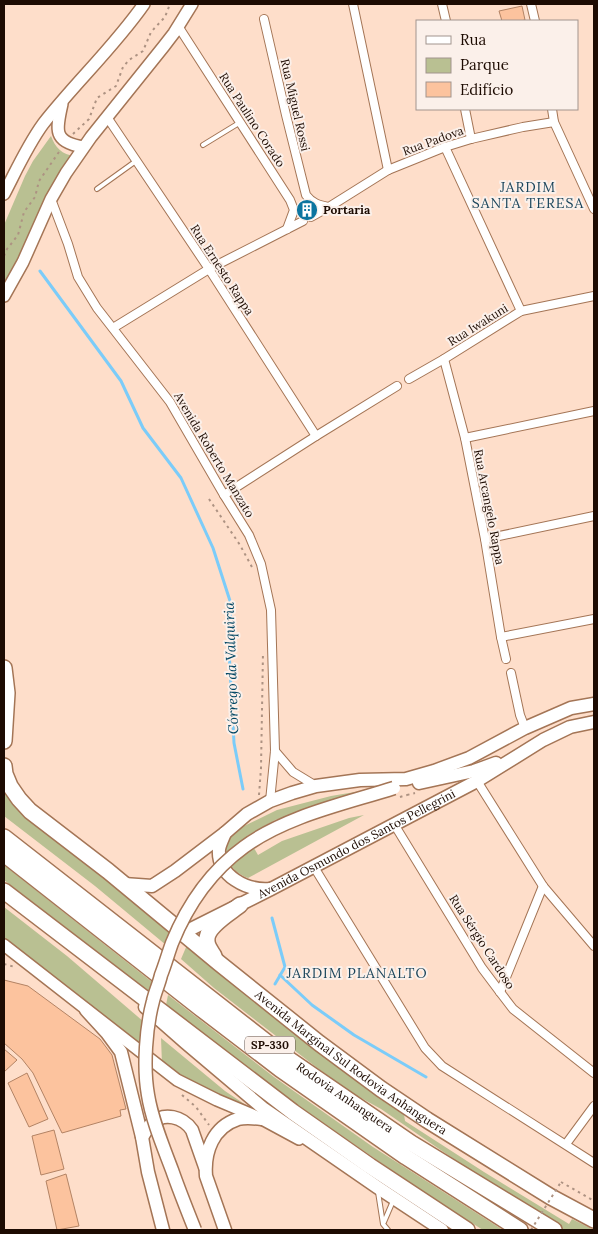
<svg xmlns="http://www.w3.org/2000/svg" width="598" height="1234" font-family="Lora,serif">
<rect width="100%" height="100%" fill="#fedeca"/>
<g fill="#b9c092">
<path d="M51,136C55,147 62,155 75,156L4,293V225L25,176L33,161Z"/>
<path d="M4,784L30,817L136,904L171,934L166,945L95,886L4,816Z"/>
<path d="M361,791L275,820L247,836L258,855L282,841L349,818L364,815L248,878C231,871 225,861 225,843L242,827L277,810L331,796Z"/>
<path d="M4,865L152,982L150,992L4,880Z"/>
<path d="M4,907L67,956L144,1022L142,1045L4,942Z"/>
<path d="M187,945L345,1071L404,1114L405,1121L484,1172L569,1224L572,1219L594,1230H561L479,1181L461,1164L381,1109L352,1093L316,1067L214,988L181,959Z"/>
<path d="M168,995L274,1077L373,1147L503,1230H483L432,1198L271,1087L220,1049L166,1005Z"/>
<path d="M161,1038L225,1091L258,1113L183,1079L162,1064Z"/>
</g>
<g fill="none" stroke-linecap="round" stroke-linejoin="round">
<g stroke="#7bccf9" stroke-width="3">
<path d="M40,271L121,381L143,428L181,478L213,548L231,604L229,650L234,743L243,789"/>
<path d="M272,918L285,967L275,984"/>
<path d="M280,975L312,1005L354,1035L426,1077"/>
</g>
</g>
<g fill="#fcc39e" stroke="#b38364">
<path d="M522,6L525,20L520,21H502L499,11Z"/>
<path d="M307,202L309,208L312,207L314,215L311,220L304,222L299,204Z"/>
<path d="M4,980L28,986L100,1039L112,1055L126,1109L120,1110L121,1116L62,1133L33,1073L22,1059L4,1043Z"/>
<path d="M4,1049L17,1060L4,1072Z"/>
<path d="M27,1073L48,1119L29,1127L8,1083Z"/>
<path d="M54,1130L64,1169L41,1175L32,1136Z"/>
<path d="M66,1174L79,1226L57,1230L46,1181Z"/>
</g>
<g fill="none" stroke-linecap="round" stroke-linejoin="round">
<path stroke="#dcbeac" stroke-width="8" stroke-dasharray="8 4" stroke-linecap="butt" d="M300,208L308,205"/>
<g stroke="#a47556" stroke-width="6">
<g id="lane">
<path d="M203,145L239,123"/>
<path d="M97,189L136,161"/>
<path d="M378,1192L383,1224L388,1230"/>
<path d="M384,1222L393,1201"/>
</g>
</g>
<g stroke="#a47556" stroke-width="10">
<g id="street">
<path d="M353,4L388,170"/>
<path d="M442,4L446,21"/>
<path d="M531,4L535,21"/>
<path d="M264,19L286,115L306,195C313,204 319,205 329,207L388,170L445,147L471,139L523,127L554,122"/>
<path d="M178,26L290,200L294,210L287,229"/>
<path d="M465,109L471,139"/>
<path d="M552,109L554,122L594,209"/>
<path d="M107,117L209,269L316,436"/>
<path d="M445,147L521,311"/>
<path d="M51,199L68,244L78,277L97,308L170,402L224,495L249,535L261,564L271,610L275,751L270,801"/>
<path d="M311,217L329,207"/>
<path d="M113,328L209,269L303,221"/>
<path d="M444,359L465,438L485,539L501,637L506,659"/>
<path d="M409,379L444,359L521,311L594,296"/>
<path d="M465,438L594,411"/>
<path d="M224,495L316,436L397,386"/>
<path d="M485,539L594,516"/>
<path d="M501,637L594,619"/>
<path d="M511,673L520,715L525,728"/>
<path d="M275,751L293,772L316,786"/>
<path d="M477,781L543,886L594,946"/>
<path d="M394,824L482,968L500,992L513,1009L594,1073"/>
<path d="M314,867L425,1048L442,1066L594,1163"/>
<path d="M500,992L543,886"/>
<path d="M566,1144L594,1106"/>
</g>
</g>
<g stroke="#a47556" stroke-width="14">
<g id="secondary">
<path d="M62,104C56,130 53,142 83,147"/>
<path d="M4,194C16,171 27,146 43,124C75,83 114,47 144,4"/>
<path d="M4,296L23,262L51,199L66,173L91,137L164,46L174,33L192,4"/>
<path d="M4,945L177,1080L217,1100L262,1119L299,1139"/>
</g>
</g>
<g stroke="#a47556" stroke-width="15">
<g id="primary">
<path d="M419,783L474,771L496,763"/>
<path d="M225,833C223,838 220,844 219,849C217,876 247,891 270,889"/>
<path d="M124,884L152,886L175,871L225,833L247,814L270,801L292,793L316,786L360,780L406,779L434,771L469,758L525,728L571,708L594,704"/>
<path id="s1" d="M183,933L271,889L477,781L543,740L570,727L594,722"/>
<path d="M145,1007L186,1043L264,1109L377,1187L442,1230"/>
<path d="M86,1010L107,1033L121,1052L142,1137L148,1172L163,1230"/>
<path d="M142,1137C145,1133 147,1128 151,1124C164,1111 183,1117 192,1130L205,1167"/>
<path d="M225,1230L206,1176C204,1152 213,1127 238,1119C246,1117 254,1118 262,1119"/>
</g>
</g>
<g stroke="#a47556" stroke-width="18">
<g id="highway">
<path d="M4,668L7,693L4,741"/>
<path id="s2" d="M4,766L5,774L10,786L19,799L30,811L108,871L219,963L319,1043L381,1089L427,1120L551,1197L594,1220"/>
<path id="s3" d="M4,837L287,1058L411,1143L554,1230"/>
<path d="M4,854L200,1008L280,1069L406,1157L520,1230"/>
<path d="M4,891L293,1112L370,1166L467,1230"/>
<path d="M214,956C211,951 207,946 207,941C205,927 230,913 240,905"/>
</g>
</g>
<g stroke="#ad9282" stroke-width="2" stroke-dasharray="2.5 4" stroke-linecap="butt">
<path d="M73,134L89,119L97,98L116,86L123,67L129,60L143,51L151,32L165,17L170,4"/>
<path d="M4,256L7,249L18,235L24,212L35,197L39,181L61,149"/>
<path d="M209,499L240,545L253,569"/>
<path d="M259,795L261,768L263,652"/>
<path d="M407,795L415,793"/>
<path d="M4,964L15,967"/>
<path d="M182,1095L196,1107L209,1125"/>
<path d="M561,1182L594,1201"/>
</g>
<use href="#lane" stroke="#fff" stroke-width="4"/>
<use href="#street" stroke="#fff" stroke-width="8"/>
<use href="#secondary" stroke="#fff" stroke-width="11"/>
<use href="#primary" stroke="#fff" stroke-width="12"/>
<use href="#highway" stroke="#fff" stroke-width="15"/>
<g stroke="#a47556" stroke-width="15" stroke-linecap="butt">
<path id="primary-bridge" d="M195,1230C187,1210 179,1190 172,1170C163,1146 152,1120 148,1095C143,1067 146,1027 153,1001C155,992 159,984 161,975C165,965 168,954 172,943C187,906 211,871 244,847C286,816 344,804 394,788"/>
</g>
<g stroke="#ad9282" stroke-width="2" stroke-dasharray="2.5 4" stroke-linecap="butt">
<path d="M400,797L407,795"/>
<path d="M531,1230L561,1182"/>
</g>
<use href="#primary-bridge" stroke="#fff" stroke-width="12"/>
</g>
<defs>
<g id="building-disc" transform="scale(1.125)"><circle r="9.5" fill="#0c75a0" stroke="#fbf0ea"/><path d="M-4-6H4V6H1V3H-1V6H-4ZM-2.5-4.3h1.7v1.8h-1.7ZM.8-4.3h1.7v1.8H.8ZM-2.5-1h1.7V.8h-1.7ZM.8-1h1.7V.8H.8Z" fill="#fff"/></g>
</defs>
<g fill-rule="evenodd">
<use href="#building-disc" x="307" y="210"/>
</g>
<g text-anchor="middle" stroke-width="4" stroke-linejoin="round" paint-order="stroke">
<rect fill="#fbf0ea" stroke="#605048" stroke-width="1" x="245" y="1036.5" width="50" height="17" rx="4"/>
<g font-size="11" font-weight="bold" fill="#1d0b02">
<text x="270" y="1049">SP-330</text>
</g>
<g font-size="12" fill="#1d0b02" stroke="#fbf0ea">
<text transform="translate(295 105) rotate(77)" y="4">Rua Miguel Rossi</text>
<text transform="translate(252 120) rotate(57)" y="4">Rua Paulino Corado</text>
<text transform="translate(433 141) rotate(-20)" y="4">Rua Padova</text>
<text transform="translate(222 270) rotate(57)" y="4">Rua Ernesto Rappa</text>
<text transform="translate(478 325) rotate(-32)" y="4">Rua Iwakuni</text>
<text transform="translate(214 455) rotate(59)" y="4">Avenida Roberto Manzato</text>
<text transform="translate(489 507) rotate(79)" y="4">Rua Arcangelo Rappa</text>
<text dy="4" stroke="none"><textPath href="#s1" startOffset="195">Avenida Osmundo dos Santos Pellegrini</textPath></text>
<text transform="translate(482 942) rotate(57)" y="4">Rua Sérgio Cardoso</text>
<text dy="4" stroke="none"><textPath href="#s2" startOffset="461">Avenida Marginal Sul Rodovia Anhanguera</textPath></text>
<text dy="4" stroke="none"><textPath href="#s3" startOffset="429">Rodovia Anhanguera</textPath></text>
</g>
<g font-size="12" font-weight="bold" fill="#1d0b02" stroke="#fbf0ea" text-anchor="start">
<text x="323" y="214">Portaria</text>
</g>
<g font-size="14" letter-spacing="1" fill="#1b455b" stroke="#fbf0ea">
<text x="528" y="192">JARDIM<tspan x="528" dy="16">SANTA TERESA</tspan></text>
<text x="357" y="978">JARDIM PLANALTO</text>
</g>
<g font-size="14" font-style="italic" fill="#004663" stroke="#fbf0ea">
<text transform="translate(231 668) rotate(-92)" y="5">Córrego da Valquiria</text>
</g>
</g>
<rect width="598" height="1234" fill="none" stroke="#1d0b02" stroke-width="10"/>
<rect x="416" y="20" width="162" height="90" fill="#fbf0ea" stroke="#a2948d"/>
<rect x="426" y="36" width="25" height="8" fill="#ffffff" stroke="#a2948d"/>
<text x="460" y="45" font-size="15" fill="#1d0b02">Rua</text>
<rect x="426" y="58" width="25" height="15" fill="#b9c092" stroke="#a2948d"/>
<text x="460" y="70" font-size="15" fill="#1d0b02">Parque</text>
<rect x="426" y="82" width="25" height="15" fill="#fcc39e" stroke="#a2948d"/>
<text x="460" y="95" font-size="15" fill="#1d0b02">Edifício</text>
</svg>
